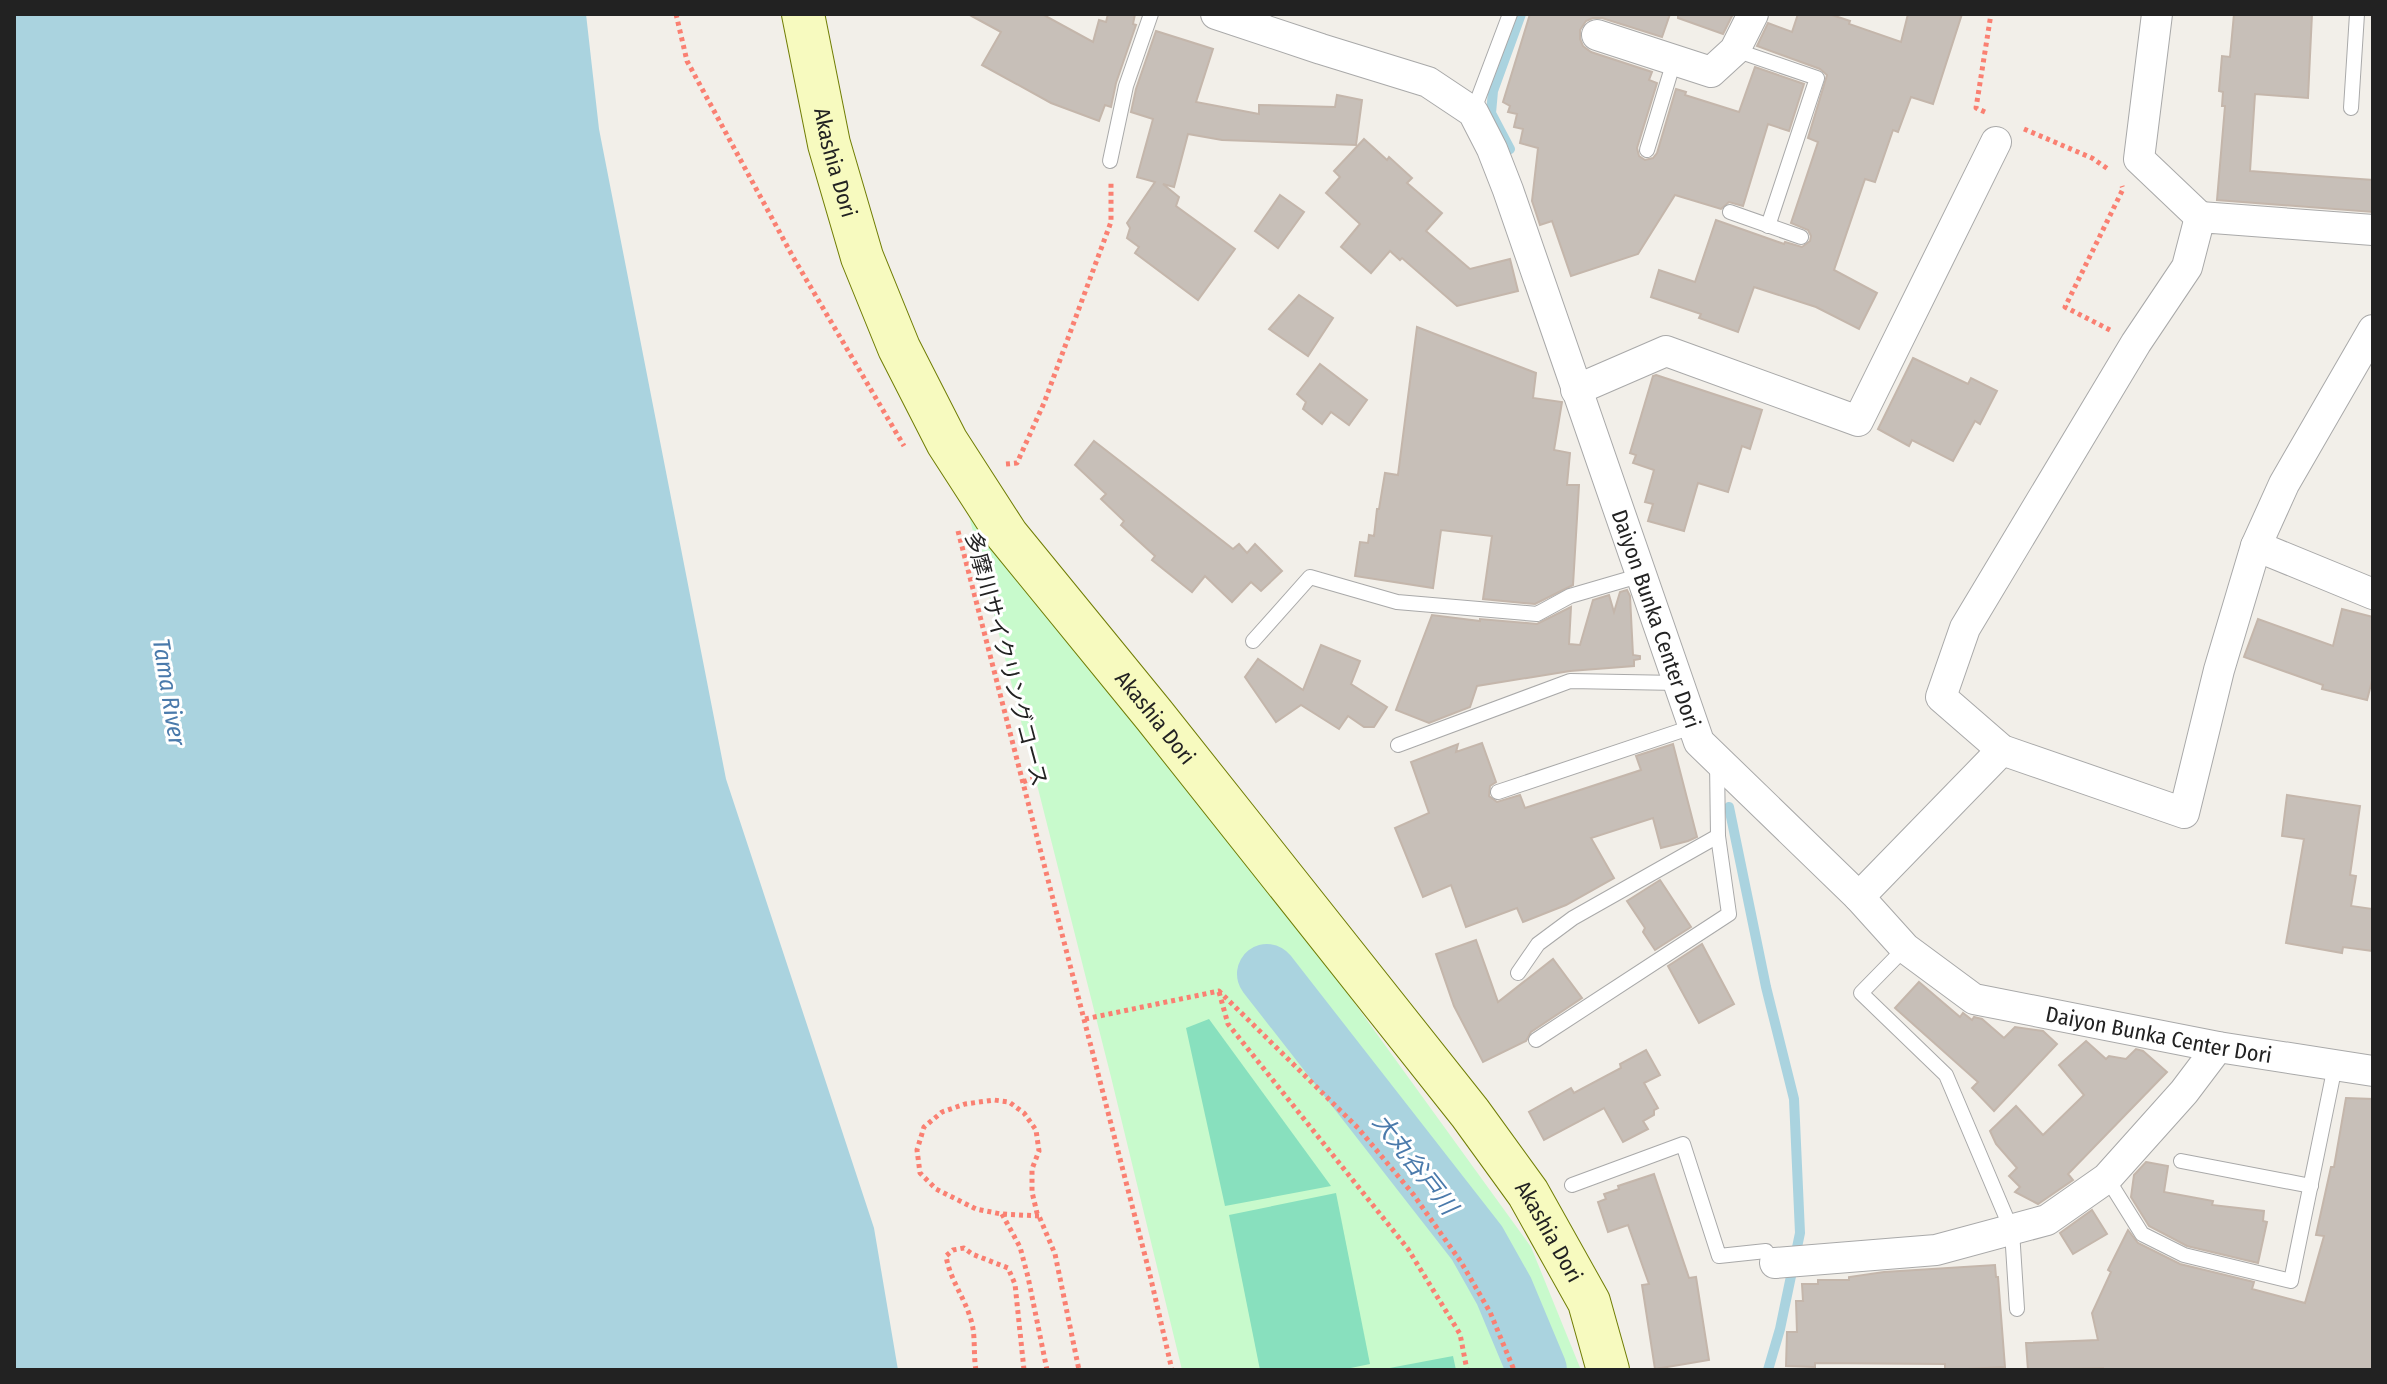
<svg xmlns="http://www.w3.org/2000/svg" width="2387" height="1384" font-family="'Fira Sans Condensed','Noto Sans JP',sans-serif">
<rect width="100%" height="100%" fill="#f2efe9"/>
<path fill="#c8facc" d="M965,500L1327,965L1531,1247L1581,1370H1182L1111,1077Z"/>
<g fill="#88e0be">
<path d="M1209,1019L1331,1186L1225,1206L1186,1028Z"/>
<path d="M1336,1193L1370,1364L1341,1370H1260L1229,1215Z"/>
<path d="M1453,1356L1456,1370H1379Z"/>
</g>
<path fill="#aad3df" d="M14,14H586L599,129L726,779L874,1228L898,1370H14Z"/>
<g fill="none" stroke-linecap="round" stroke-linejoin="round">
<g stroke="#aad3df" stroke-width="10">
<path d="M1510,149L1491,113L1493,91L1521,14"/>
<path d="M1729,807L1766,987L1794,1099L1800,1233L1780,1329L1768,1370"/>
</g>
<path stroke="#aad3df" stroke-width="60" d="M1267,974L1477,1243L1504,1291L1537,1370"/>
</g>
<g fill="#c7bfb8" stroke="#c4b6ab" stroke-width="2">
<path d="M968,14H1042L1093,42L1099,20L1106,22L1108,14H1135L1133,24L1136,25L1116,83L1111,107L1105,105L1099,121L1051,103L982,65L1001,32Z"/>
<path d="M1530,14H1670L1662,37L1602,18H1593L1586,21L1580,30V39L1583,46L1591,52L1652,72L1649,80L1657,83L1637,148L1639,156L1645,160L1653,158L1657,153L1676,89L1686,92L1685,95L1739,112L1755,67L1804,84L1789,131L1768,124L1743,206L1729,202L1721,209L1675,195L1638,254L1571,276L1552,221L1540,225L1532,201L1538,148L1520,143L1523,129L1514,127L1517,114L1508,112L1510,106L1503,102Z"/>
<path d="M1678,14H1733L1723,34L1678,18Z"/>
<path d="M1798,14H1829L1850,21L1849,24L1901,42L1908,14H1962L1933,104L1911,97L1898,132L1893,130L1875,182L1865,179L1834,270L1877,293L1859,329L1816,307L1754,287L1738,332L1699,318L1701,314L1651,297L1659,270L1695,282L1716,220L1784,244L1785,242L1802,247L1810,241L1811,236L1808,230L1791,223L1818,142L1808,138L1827,75L1820,69L1757,46L1768,23L1792,32Z"/>
<path d="M2234,14H2312L2308,98L2255,94L2250,171L2373,180V212L2217,200L2225,106H2222L2223,92L2219,91L2222,56L2230,57Z"/>
<path d="M1156,31L1213,49L1196,102L1259,114V105L1335,107L1337,95L1362,100L1356,145L1222,140L1188,134L1174,187L1163,184L1179,197L1176,206L1235,249L1198,300L1135,253L1139,247L1127,238L1130,228L1127,223L1155,182L1137,177L1153,119L1131,112L1136,89Z"/>
<path d="M1364,139L1387,160L1389,157L1412,178L1407,183L1442,213L1426,231L1470,269L1510,259L1518,291L1457,306L1402,258L1400,260L1390,251L1371,273L1341,247L1360,224L1326,193L1340,177L1334,171Z"/>
<path d="M1280,195L1304,212L1278,248L1255,231Z"/>
<path d="M1299,295L1333,318L1308,356L1269,329Z"/>
<path d="M1417,327L1536,373L1533,398L1562,402L1554,450L1570,453L1567,485H1579L1573,585L1535,604L1483,599L1492,536L1441,530L1433,588L1355,576L1360,542L1368,543L1369,535L1374,536L1377,509H1379L1385,473L1398,475Z"/>
<path d="M1913,358L1968,384L1971,378L1997,391L1980,424L1975,421L1953,461L1912,440L1909,446L1878,429Z"/>
<path d="M1320,364L1367,400L1349,425L1331,412L1322,424L1303,409L1306,402L1297,394Z"/>
<path d="M1656,375L1762,410L1750,449L1742,446L1728,492L1698,483L1684,531L1648,521L1653,504L1645,502L1654,470L1633,463L1636,455L1630,453L1653,376Z"/>
<path d="M1094,441L1233,549L1239,544L1247,553L1255,544L1282,571L1261,591L1251,582L1232,602L1205,576L1192,592L1152,560L1155,556L1121,525L1124,521L1101,499L1106,494L1075,465Z"/>
<path d="M1627,590L1630,596L1633,655L1640,656V659L1634,660V666L1570,671L1477,686L1470,707L1429,723L1396,710L1432,615L1480,621V619L1537,624L1571,607L1569,644L1580,645L1593,600L1609,595L1614,612L1620,592Z"/>
<path d="M2342,609L2373,617V677L2367,700L2322,689L2323,685L2244,657L2258,619L2333,646Z"/>
<path d="M1321,645L1360,661L1351,684L1387,707L1374,727H1364L1348,716L1339,729L1301,705L1276,722L1245,677L1258,659L1303,690Z"/>
<path d="M1482,743L1496,782L1490,786L1489,796L1497,802L1520,795L1525,808L1641,770L1636,756L1673,744L1697,837L1688,841L1661,848L1653,818L1591,838L1614,878L1566,905L1523,922L1517,908L1466,927L1451,885L1423,897L1395,828L1429,813L1411,762L1458,744L1456,752Z"/>
<path d="M2287,795L2360,806L2350,875L2356,876L2351,906L2373,909V951L2343,947L2342,953L2286,943L2304,839L2282,836Z"/>
<path d="M1660,880L1691,927L1655,950L1643,932L1645,928L1627,901Z"/>
<path d="M1476,940L1498,1002L1553,959L1582,998L1531,1032L1526,1041L1483,1062L1454,1006L1436,954Z"/>
<path d="M1702,944L1734,1004L1699,1023L1668,966Z"/>
<path d="M1919,982L1960,1017L1963,1013L1972,1020L1974,1017L1982,1019L2004,1038L2015,1027L2043,1031L2057,1044L1994,1111L1972,1088L1978,1082L1895,1008Z"/>
<path d="M2086,1041L2106,1059L2109,1056L2126,1059L2136,1049L2143,1051L2167,1072L2068,1174L2073,1180L2038,1204L2015,1192L2020,1187L2009,1176L2017,1168L1996,1144L1990,1131L2016,1106L2043,1135L2084,1095L2059,1065Z"/>
<path d="M1646,1050L1660,1075L1644,1083L1658,1108L1654,1110V1115L1643,1121L1648,1129L1623,1142L1604,1108L1544,1140L1529,1112L1571,1088L1574,1093L1621,1068L1620,1064Z"/>
<path d="M2346,1098L2373,1099V1370H2103V1368L2028,1370L2026,1343L2098,1340L2092,1313L2111,1272L2108,1270L2128,1230L2138,1243L2180,1264L2254,1282L2252,1289L2305,1303L2324,1236L2316,1235L2331,1167H2334Z"/>
<path d="M2146,1162L2168,1166L2164,1192L2213,1201L2212,1205L2264,1211L2263,1221L2267,1222L2258,1263L2187,1246L2149,1226L2131,1197L2134,1175Z"/>
<path d="M1654,1174L1689,1278L1696,1277L1709,1360L1655,1369L1642,1285L1649,1284L1628,1225L1608,1232L1598,1202L1606,1199L1604,1194L1619,1189L1618,1186Z"/>
<path d="M2092,1210L2107,1234L2073,1254L2060,1233Z"/>
<path d="M1995,1265L1996,1277H1998L2005,1367L1945,1370V1364L1815,1363V1367L1786,1366L1787,1332H1797L1796,1301H1803L1802,1284H1818V1280H1849V1277L1884,1272Z"/>
</g>
<g fill="none" stroke-linecap="round" stroke-linejoin="round">
<g stroke="#a9a9a9" stroke-width="16">
<g id="lane">
<path d="M1735,50L1817,78L1768,226"/>
<path d="M2351,108L2357,14"/>
<path d="M1473,112L1510,14"/>
<path d="M1647,150L1674,61"/>
<path d="M1110,161L1126,86L1151,14"/>
<path d="M1730,212L1801,237"/>
<path d="M1253,641L1310,577L1397,602L1537,614L1570,596L1642,575"/>
<path d="M1398,745L1570,681L1678,683"/>
<path d="M1498,792L1695,726"/>
<path d="M1905,948L1861,993L1946,1075L2012,1231L2017,1309"/>
<path d="M1518,973L1538,944L1573,918L1718,836"/>
<path d="M1536,1040L1729,914L1718,836L1717,762"/>
<path d="M2181,1161L2311,1186"/>
<path d="M2107,1178L2142,1234L2184,1255L2291,1281L2335,1066"/>
<path d="M1572,1185L1683,1144L1719,1256L1766,1251L1775,1263"/>
</g>
</g>
<g stroke="#a9a9a9" stroke-width="32">
<g id="street">
<path id="s1" d="M1216,14L1321,49L1428,82L1473,112L1492,149L1508,190L1699,742L1859,897L1905,948L1974,999L2218,1047L2373,1071"/>
<path d="M2157,14L2139,159L2200,217"/>
<path d="M1597,35L1711,72L1735,50L1753,14"/>
<path d="M2373,230L2200,217L2187,267L2136,343L1965,628L1941,697L2002,750L2184,813L2219,670L2256,546L2284,484L2373,330"/>
<path d="M1576,390L1666,351L1858,421L1996,142"/>
<path d="M2256,546L2373,594"/>
<path d="M1859,897L2002,750"/>
<path d="M1775,1263L1936,1250L2047,1220L2107,1178L2184,1092L2218,1047"/>
</g>
</g>
<g stroke="#707d05" stroke-width="44">
<g id="secondary">
<path id="s2" d="M803,14L829,144L862,257L899,348L947,442L1007,535L1154,715L1470,1113L1528,1193L1589,1302L1608,1370"/>
</g>
</g>
<g stroke="#fa8072" stroke-width="5" stroke-dasharray="4 4" stroke-linecap="butt">
<path d="M676,14L687,61L793,257L904,446"/>
<path d="M1985,112L1976,108L1991,14"/>
<path d="M2024,129L2092,158L2108,169"/>
<path d="M2110,330L2065,307L2123,189L2122,186"/>
<path d="M1006,464L1017,463L1044,403L1111,222V182"/>
<path d="M958,531L1150,1275L1172,1370"/>
<path d="M1023,782L1038,777"/>
<path d="M1219,992L1228,1024L1408,1249L1460,1334L1467,1370"/>
<path d="M1085,1019L1219,991L1358,1128L1413,1194L1461,1262L1490,1312L1514,1370"/>
<path d="M1002,1214L1020,1247L1028,1277L1047,1370"/>
<path d="M1039,1216L1001,1214L976,1209L936,1189L920,1173L917,1150L924,1127L942,1112L965,1104L994,1100L1009,1102L1024,1113L1036,1130L1039,1151L1032,1169V1192L1037,1213L1039,1216L1055,1254L1079,1370"/>
<path d="M976,1370C973,1354 976,1336 971,1320C964,1296 950,1280 946,1256L953,1250L964,1248L972,1254L1008,1268L1015,1284L1024,1370"/>
</g>
<use href="#lane" stroke="#fff" stroke-width="14"/>
<use href="#street" stroke="#fff" stroke-width="30"/>
<use href="#secondary" stroke="#f7fabf" stroke-width="42"/>
</g>
<g text-anchor="middle" stroke-width="6" stroke-linejoin="round" paint-order="stroke">
<g font-size="22" fill="#222" stroke="#fff">
<text dy="8" stroke="none"><textPath href="#s2" startOffset="152">Akashia Dori</textPath></text>
<text dy="8" stroke="none"><textPath href="#s1" startOffset="816">Daiyon Bunka Center Dori</textPath></text>
<text transform="translate(1007 659) rotate(75)" y="8">多摩川サイクリングコース</text>
<text dy="8" stroke="none"><textPath href="#s2" startOffset="800">Akashia Dori</textPath></text>
<text dy="8" stroke="none"><textPath href="#s1" startOffset="1512">Daiyon Bunka Center Dori</textPath></text>
<text dy="8" stroke="none"><textPath href="#s2" startOffset="1448">Akashia Dori</textPath></text>
</g>
<g font-size="24" font-style="italic" fill="#4a7aab" stroke="#fff">
<text transform="translate(169 692) rotate(81)" y="8">Tama River</text>
<text transform="translate(1415 1164) rotate(52)" y="8">大丸谷戸川</text>
</g>
</g>
<rect width="2387" height="1384" fill="none" stroke="#222222" stroke-width="32"/>
</svg>
